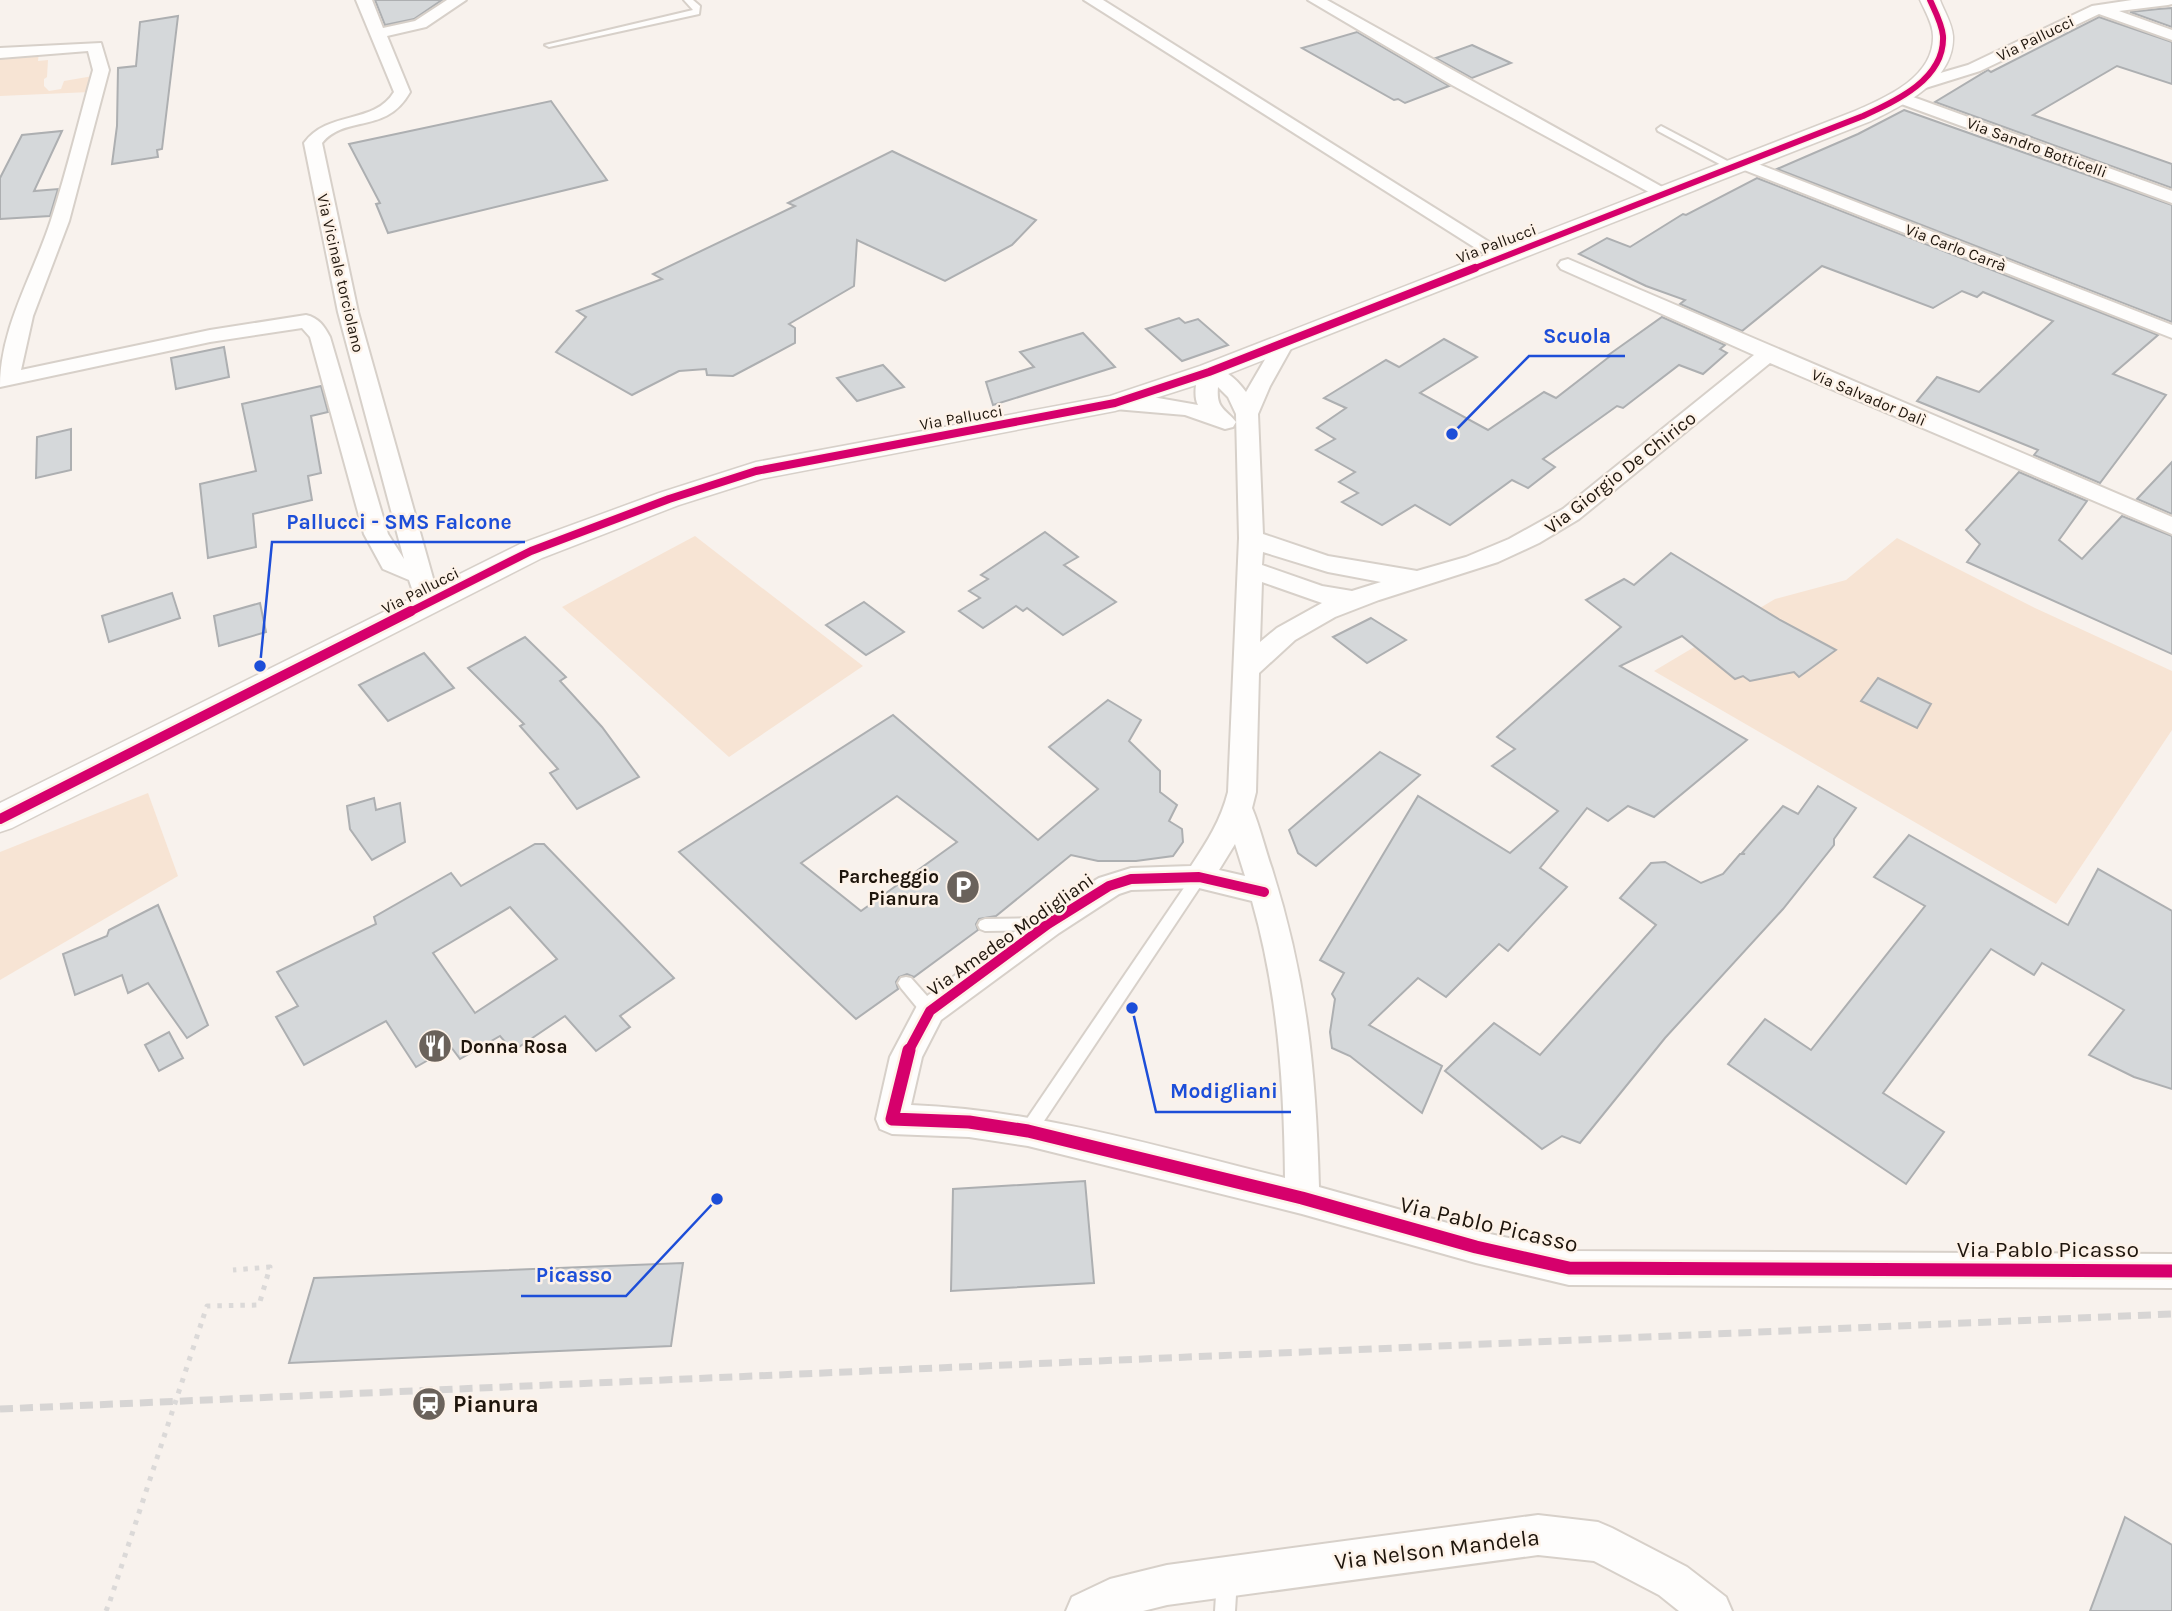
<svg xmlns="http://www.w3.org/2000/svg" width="2172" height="1611" font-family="Karla,sans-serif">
<rect width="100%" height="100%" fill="#f8f2ed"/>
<g fill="#f7e4d4">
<path d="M39,52L38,61L48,60L47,77L44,79V86L49,91L61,89L64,81L93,76L90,92L0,96V56Z"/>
<path d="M695,536L863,666L729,757L562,607Z"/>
<path d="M1897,538L2035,608L2172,671V730L2056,904L1654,671L1775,599L1846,580Z"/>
<path d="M148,793L178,876L0,980V852Z"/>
</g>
<g fill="#d5d8da" stroke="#adafb1" stroke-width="2" fill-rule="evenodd">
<path d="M375,0H442L414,19L385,25Z"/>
<path d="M2172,8V27L2130,12L2158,9Z"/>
<path d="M178,16L162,149L157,150L158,157L112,164L117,126L118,68L136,66L140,22Z"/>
<path d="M2099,17L2172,42V84L2117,66L2033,115L2172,164V188L1935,102L1988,70L1991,72Z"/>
<path d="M1357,32L1449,86L1405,103L1398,99L1394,100L1302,48Z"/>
<path d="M1472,45L1511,63L1472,78L1436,58Z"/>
<path d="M551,101L607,180L388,233L376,204L380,203L349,144Z"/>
<path d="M1904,110L2172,205V322L1777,169L1858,134Z"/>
<path d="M62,131L34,191L58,189L50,216L0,219V178L22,135Z"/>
<path d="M892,151L1036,220L1012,245L945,281L857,240L854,286L789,324L795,328V343L733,376L707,375L706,369L679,371L632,395L556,352L586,317L577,311L662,279L653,274L795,206L788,203Z"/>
<path d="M1757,178L2158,335L2113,374L2166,395L2100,483L2034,455L2038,450L1917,401L1937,377L1979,392L2053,321L1983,292L1977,297L1962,291L1933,308L1822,266L1742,331L1680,304L1685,300L1646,286L1579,254L1607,238L1630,247L1683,214L1686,215Z"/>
<path d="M1662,317L1725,345L1720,349L1727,353L1703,374L1679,365L1623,408L1617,406L1543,459L1555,467L1528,488L1512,480L1450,525L1415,505L1382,525L1342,502L1358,493L1339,482L1355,472L1316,450L1335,439L1317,428L1346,408L1324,398L1386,360L1399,367L1444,339L1477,357L1420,393L1488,430L1544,392L1556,398L1609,357L1607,356Z"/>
<path d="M1179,318L1185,323L1198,319L1228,345L1182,361L1146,329Z"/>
<path d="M1083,333L1115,367L993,405L986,382L1034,367L1020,352Z"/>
<path d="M224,347L229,377L176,389L171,358Z"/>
<path d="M883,365L904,387L857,401L837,378Z"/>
<path d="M321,386L328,412L311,416L321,473L308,476L312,500L253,514L256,547L208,558L200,484L256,471L242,404Z"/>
<path d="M71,429V470L36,478L37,437Z"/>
<path d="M2172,462V514L2137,499Z"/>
<path d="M2019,472L2087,501L2059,540L2082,559L2122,516L2172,536V654L1967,562L1980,544L1966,530Z"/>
<path d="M1045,532L1078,557L1064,565L1116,602L1063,635L1027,608L1023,611L1016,606L983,628L959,611L980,598L969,591L988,579L981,575Z"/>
<path d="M1671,553L1780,620L1836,650L1799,677L1794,672L1750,681L1743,676L1735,679L1682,636L1620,666L1747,740L1654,817L1628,806L1608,821L1587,808L1540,868L1567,887L1508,951L1499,944L1446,997L1418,978L1369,1025L1442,1066L1422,1113L1350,1056L1332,1048L1330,1032L1335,999L1332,994L1344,973L1320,960L1418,796L1510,853L1558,811L1492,766L1515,749L1497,737L1621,627L1586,600L1624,579L1634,585Z"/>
<path d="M172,593L180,618L109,642L102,616Z"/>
<path d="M864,602L904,632L866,655L826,625Z"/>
<path d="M260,603L266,632L219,646L214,616Z"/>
<path d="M1371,618L1406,640L1367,663L1333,637Z"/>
<path d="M525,637L566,677L560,681L602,727L639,777L577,809L550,773L558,769L520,726L524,724L468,668Z"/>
<path d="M424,653L454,688L388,721L359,685Z"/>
<path d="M1878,678L1931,704L1917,728L1861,701Z"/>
<path d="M1108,700L1141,720L1129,741L1160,771V792L1177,805L1169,821L1182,829L1183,842L1173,856L1136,861H1098L1071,855L996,916L979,919L976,924L978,930L914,977L907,974L899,977L896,982L898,989L856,1019L679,852L893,715L1038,840L1098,789L1049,747ZM897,796L957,842L861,911L801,863Z"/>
<path d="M1380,752L1420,775L1316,866L1298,853L1289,830Z"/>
<path d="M1818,786L1856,808L1834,839V845L1783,909L1665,1038L1580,1143L1562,1136L1542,1149L1445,1071L1494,1023L1540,1055L1656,925L1620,898L1651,863L1665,862L1701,883L1723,874L1740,854H1745L1742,853L1783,806L1798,814Z"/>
<path d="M374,798L376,810L400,803L405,842L372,860L350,829L347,806Z"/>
<path d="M1909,835L2068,925L2098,869L2172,911V1089L2134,1077L2089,1055L2124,1010L2042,963L2034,975L1991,949L1883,1093L1944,1132L1906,1184L1728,1064L1765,1019L1811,1050L1925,906L1874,877Z"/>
<path d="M535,844H544L674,978L620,1016L630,1027L596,1051L565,1016L513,1051L500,1036L460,1059L451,1047L416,1067L386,1021L304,1065L276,1017L298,1006L277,972L376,924L374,917L451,873L461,886ZM510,907L557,959L475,1013L433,953Z"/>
<path d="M158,905L208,1025L187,1038L148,983L128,993L122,975L75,995L63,954L107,936L109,930Z"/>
<path d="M169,1032L183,1058L159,1071L145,1045Z"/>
<path d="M1085,1181L1094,1283L951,1291L953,1189Z"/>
<path d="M683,1263L671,1346L289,1363L314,1278Z"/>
<path d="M2125,1517L2172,1545V1611H2090Z"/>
</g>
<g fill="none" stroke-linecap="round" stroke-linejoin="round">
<g stroke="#d7d0c9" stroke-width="4">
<g id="service">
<path d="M684,0H693L700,6L699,14L549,47L545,45L693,10Z"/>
<path d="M1661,126L1733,164L1734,166L1727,168L1658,131L1657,129Z"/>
<path d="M1199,871L1204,873L1206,877L1204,881L1034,1136L1028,1138L1022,1136L1020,1131L1022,1126L1194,873Z"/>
<path d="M1044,918L1049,920L1051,924L1049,928L1044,930L985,931L980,929L978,925L980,921L985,919Z"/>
<path d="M906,977L911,978L936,1006L938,1011L936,1016L930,1018L924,1016L901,988L898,983L901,978Z"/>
<path d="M1227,1570L1234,1573L1237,1580L1235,1611H1215L1217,1580L1220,1573Z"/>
</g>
</g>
<g stroke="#d7d0c9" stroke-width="4">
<g id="minor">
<path d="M356,0H372L383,28L415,21L447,0H466L426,27L387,36L410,92C386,135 346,114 322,143L358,312L440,603L437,609L428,611L419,609L409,580L383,569L364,534L310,337L302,328L210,342L0,387C0,327 33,276 51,220C67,170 79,120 93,70L88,51L0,58V48L101,43L109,70L69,221L33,316L21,370L210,330L306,315C319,318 324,326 330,337L388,534L404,559L338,312L304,143C328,110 374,125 394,92Z"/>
<path d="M1084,0H1103L1513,257L1510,261H1496Z"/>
<path d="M1308,0H1327L1673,193L1670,197H1658L1452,85Z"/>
<path d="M2132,0H2172V4L2168,5L2119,11L2172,30V40L2099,14L1980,71L1919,90L1911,85L1913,81L1968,65L2092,6Z"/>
<path d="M1902,93L2172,191V203L1896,102L1894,98L1896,94Z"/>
<path d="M1740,157L2172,325V338L1734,166L1731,162Z"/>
<path d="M1568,259L2172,517V534L1770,363L1579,519L1539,543L1498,562L1379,600L1335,617L1295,640L1259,673L1256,792L1252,808C1260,827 1265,849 1272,869C1307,980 1316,1072 1319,1187L1476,1231L1569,1251L2172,1254V1288L1569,1285L1476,1263L1302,1214L1028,1146L969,1137L892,1134L880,1129L876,1119L890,1057L919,1002L1037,915L1099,878L1131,868L1191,866C1207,842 1221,820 1228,792L1239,538L1236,414L1228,397L1218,387C1216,409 1225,408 1236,422L1233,427L1225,429L1185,415L1115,409L1107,408L1104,403L1107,398H1158L1198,405C1193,396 1196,376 1202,368C1219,363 1236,378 1246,392L1277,339H1291L1294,343L1270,386L1258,414L1263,534L1328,556L1417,571L1466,557L1509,539L1563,509L1754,355L1561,269L1558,265L1561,261ZM1263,552L1328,572L1381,582L1352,591L1322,586L1262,565ZM1262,582L1322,603L1277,628L1260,642ZM1235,844L1245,876L1219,870ZM1199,888L1252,901C1278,992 1284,1084 1285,1178C1162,1148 1039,1110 911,1105L922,1057L941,1020L1059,933L1119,894L1131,890Z"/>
<path d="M1538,1515L1598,1522L1612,1528L1687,1567L1726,1597L1732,1611H1679L1659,1595L1594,1561L1538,1555L1167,1605L1143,1611H1066L1072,1597L1110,1579L1167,1565Z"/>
</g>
</g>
<g stroke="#d7d0c9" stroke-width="3">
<path id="tertiary" d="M1920,0H1940C1944,11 1952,23 1953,36C1955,80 1904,105 1871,121L1218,378L1115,411L761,479L679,505L542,558L12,828L0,832V803L520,544L659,493L756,462L1110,396L1200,366L1855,111C1887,97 1934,77 1933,36C1933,24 1925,11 1920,0Z"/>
</g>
<g stroke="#dbd9d8" stroke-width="5" stroke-dasharray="4.5 7" stroke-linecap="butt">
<path d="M203,1318L207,1306L259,1305L270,1267L233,1270"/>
<path d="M106,1611L110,1601"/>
</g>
<use href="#service" fill="#fefdfc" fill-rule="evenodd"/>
<use href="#minor" fill="#fefdfc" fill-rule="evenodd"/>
<use href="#tertiary" fill="#fefdfc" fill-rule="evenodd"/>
<path stroke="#d7d5d4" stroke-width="7" stroke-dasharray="13 7" stroke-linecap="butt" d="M0,1409L2172,1314"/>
<path stroke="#dbd9d8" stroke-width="5" stroke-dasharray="4.5 7" stroke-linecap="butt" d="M110,1601L203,1318"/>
<g stroke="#fdf2e8" stroke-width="9">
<path id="cycleway-far3" d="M1470,270L1863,116C1896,101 1945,79 1943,36C1942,24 1935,11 1930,0"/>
</g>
<g stroke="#fdf2e8" stroke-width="11">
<path id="cycleway-far2" d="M408,613L531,551L669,499L756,471L1115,403L1209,372L1475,268"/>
</g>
<g stroke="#fdf2e8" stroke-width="15">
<g id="cycleway-far1">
<path d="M0,819L411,611"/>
<path d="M908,1052L930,1011L1048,924L1109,886L1131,879L1199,877L1264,892"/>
</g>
</g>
<g stroke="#fdf2e8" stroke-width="18">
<path id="cycleway" d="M909,1050L892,1119L969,1122L1028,1131L1302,1198L1476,1247L1569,1268L2172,1271"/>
</g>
<use href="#cycleway-far3" stroke="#d6006c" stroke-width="6"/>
<use href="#cycleway-far2" stroke="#d6006c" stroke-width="8"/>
<use href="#cycleway-far1" stroke="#d6006c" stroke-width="10"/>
<use href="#cycleway" stroke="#d6006c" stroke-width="13"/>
</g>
<defs>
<g id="parking-disc" transform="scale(1.75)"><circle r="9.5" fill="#6a625b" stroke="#fdf2e8"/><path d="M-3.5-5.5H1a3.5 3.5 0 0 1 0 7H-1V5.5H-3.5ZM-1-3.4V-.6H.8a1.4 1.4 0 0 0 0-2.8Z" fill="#fff"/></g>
<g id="restaurant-disc" transform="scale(1.75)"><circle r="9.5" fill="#6a625b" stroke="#fdf2e8"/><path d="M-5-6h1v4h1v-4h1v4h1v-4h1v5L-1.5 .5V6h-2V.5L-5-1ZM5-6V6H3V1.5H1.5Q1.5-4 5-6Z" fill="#fff"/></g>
<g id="station-disc" transform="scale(1.75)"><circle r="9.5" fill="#6a625b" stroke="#fdf2e8"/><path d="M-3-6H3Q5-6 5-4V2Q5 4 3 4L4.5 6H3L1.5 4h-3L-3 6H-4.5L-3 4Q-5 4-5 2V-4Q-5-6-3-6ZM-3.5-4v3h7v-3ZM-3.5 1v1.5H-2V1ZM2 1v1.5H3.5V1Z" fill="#fff"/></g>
</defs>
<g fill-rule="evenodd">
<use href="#parking-disc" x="963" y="887"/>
<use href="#restaurant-disc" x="435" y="1046"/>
<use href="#station-disc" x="429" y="1404"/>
</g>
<g text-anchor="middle" stroke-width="5" stroke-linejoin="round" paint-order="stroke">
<g font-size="16" fill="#1e150c" stroke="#fdf2e8">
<text transform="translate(2035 38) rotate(-26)" y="6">Via Pallucci</text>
<text transform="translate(2037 147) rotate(20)" y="6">Via Sandro Botticelli</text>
<text transform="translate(1496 243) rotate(-21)" y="6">Via Pallucci</text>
<text transform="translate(1956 247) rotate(21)" y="6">Via Carlo Carrà</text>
<text transform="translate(341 273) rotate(77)" y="6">Via Vicinale torciolano</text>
<text transform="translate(1869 397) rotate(23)" y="6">Via Salvador Dalì</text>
<text transform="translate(961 417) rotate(-10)" y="6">Via Pallucci</text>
<text transform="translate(420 590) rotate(-27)" y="6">Via Pallucci</text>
</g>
<g font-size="19" fill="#1e150c" stroke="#fdf2e8">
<text transform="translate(1620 472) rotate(-38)" y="7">Via Giorgio De Chirico</text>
<text transform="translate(1010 934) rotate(-35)" y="7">Via Amedeo Modigliani</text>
</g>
<g font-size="19" font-weight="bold" fill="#1e150c" stroke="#fdf2e8" text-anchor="end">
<text x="939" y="883">Parcheggio<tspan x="939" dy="22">Pianura</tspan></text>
<text x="460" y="1053" text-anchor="start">Donna Rosa</text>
</g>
<g font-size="23" fill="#1e150c" stroke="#fdf2e8">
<text transform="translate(1489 1224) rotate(13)" y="8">Via Pablo Picasso</text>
<text x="2048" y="1257">Via Pablo Picasso</text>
<text transform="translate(1437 1549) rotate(-7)" y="8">Via Nelson Mandela</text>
</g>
<g font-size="23" font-weight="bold" fill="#1e150c" stroke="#fdf2e8" text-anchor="start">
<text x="453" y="1412">Pianura</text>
</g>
</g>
<path fill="none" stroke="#1d4ed8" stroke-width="2.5" d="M1452 434L1529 356H1625M260 666L272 542H525M1132 1008L1156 1112H1291M717 1199L626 1296H521"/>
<g fill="#1d4ed8" stroke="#fdf2e8" stroke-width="2.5">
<circle cx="1452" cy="434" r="7"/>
<circle cx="260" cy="666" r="7"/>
<circle cx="1132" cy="1008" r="7"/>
<circle cx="717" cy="1199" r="7"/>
</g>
<g font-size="21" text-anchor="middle" font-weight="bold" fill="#1d4ed8" stroke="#fdf2e8" stroke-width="5" stroke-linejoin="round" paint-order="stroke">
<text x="1577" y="343">Scuola</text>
<text x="399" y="529">Pallucci - SMS Falcone</text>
<text x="1224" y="1098">Modigliani</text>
<text x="574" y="1282">Picasso</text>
</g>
</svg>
